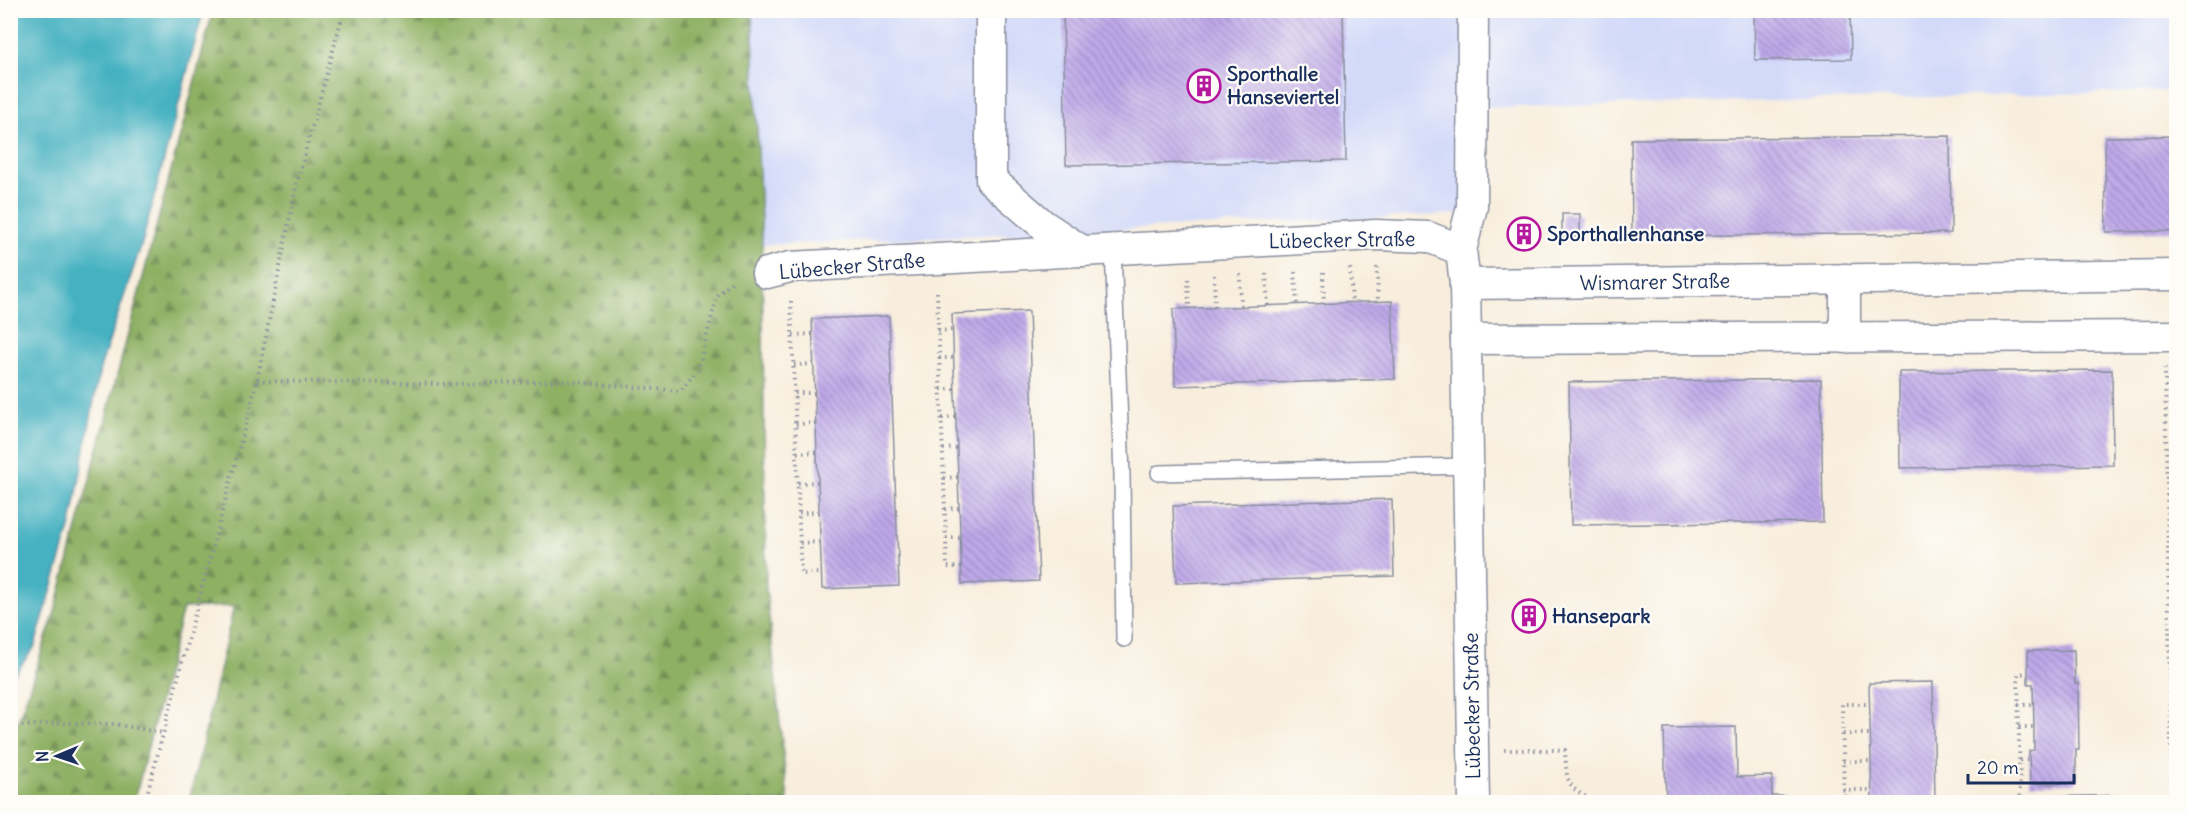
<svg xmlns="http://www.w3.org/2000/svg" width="2187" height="813" font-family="Delius,sans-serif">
<defs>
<pattern id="forest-firs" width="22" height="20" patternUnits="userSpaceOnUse" patternTransform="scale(1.5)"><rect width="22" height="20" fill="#8eb064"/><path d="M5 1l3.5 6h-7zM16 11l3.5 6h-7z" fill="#739056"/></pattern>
<pattern id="building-back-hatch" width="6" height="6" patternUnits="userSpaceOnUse" patternTransform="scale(1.5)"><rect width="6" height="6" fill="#bfa9e9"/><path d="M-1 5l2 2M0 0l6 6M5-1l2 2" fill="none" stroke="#9a8ac0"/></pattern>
</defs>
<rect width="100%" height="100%" fill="#fdfcf7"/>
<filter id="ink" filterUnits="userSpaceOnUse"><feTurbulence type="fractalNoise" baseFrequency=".0167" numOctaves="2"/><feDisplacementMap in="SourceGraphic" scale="12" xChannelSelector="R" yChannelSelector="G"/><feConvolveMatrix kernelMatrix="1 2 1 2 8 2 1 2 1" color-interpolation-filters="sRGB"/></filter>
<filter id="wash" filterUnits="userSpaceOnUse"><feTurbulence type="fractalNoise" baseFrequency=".008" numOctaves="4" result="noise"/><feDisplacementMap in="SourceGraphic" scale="24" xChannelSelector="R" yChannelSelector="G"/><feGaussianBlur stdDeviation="1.35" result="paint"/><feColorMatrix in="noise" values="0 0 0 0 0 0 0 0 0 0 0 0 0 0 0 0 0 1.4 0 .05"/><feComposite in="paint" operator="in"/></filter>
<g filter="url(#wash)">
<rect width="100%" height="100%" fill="#f8eedd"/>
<path fill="#d2d9f9" d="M752,11H2176V91L1481,108L1482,213L762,245Z"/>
<path fill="url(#forest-firs)" stroke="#547061" stroke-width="1.5" d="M213,11H752L762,245L766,588L788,802H189L234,606L183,608L134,802H11V743L55,612Z"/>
<path fill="#44b1c1" stroke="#307090" stroke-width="1.5" d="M11,10H202V16L142,243L100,368L71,525L34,648L11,679Z"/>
<g id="blocks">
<g fill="url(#building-back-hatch)">
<path d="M1063,10H1343L1346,161L1066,165Z"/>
<path d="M1754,10H1850L1851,59L1755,60Z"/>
<path d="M1950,136L1951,233L1632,236L1631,139Z"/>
<path d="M2176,136V231L2106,232L2105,137Z"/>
<rect x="1562" y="214" width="18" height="23"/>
<path d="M1515,228H1533V240H1516Z"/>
<path d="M1392,301L1395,379L1175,386L1173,309Z"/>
<path d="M1029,311L1039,581L962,584L952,314Z"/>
<path d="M889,316L899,586L822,589L812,319Z"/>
<path d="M2112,370L2113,465L1900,468L1899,372Z"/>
<path d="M1821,379L1823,522L1571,525L1569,382Z"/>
<path d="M1392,499L1394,576L1176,583L1173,506Z"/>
<rect x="1521" y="609" width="16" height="13"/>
<path d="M2074,650L2075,684L2078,683L2079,750H2076V783L2030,784L2029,751L2034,750V727L2033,684H2028V651Z"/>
<path d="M1933,682L1935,800L1872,801L1869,683Z"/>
<path d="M1736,727L1737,777L1772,776V796H1795V802H1666L1664,728Z"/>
<path d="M2135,795V802H2024V797Z"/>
</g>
</g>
</g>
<g filter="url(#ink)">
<use href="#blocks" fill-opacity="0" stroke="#8a8e9e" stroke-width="1.5"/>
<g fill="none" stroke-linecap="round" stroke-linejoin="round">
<g stroke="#8a8e9e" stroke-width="18">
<g id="lane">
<path d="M1113,249L1122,475L1124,639"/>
<path d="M1159,473L1468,466"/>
</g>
</g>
<g stroke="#8a8e9e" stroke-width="33">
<g id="street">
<path d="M991,10V180L1043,225L1082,251"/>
<path d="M1461,250L1472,207L1473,10"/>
<path d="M767,273L790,267L1376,235L1428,237L1461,250L1465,284L1474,802"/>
<path d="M1845,279V338"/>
<path d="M1465,284L2176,275"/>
<path d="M1466,339L2176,336"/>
</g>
</g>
<g stroke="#8a8e9e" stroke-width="4" stroke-dasharray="1.5 4.5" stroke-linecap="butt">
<path d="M1377,267L1378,302"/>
<path d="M1350,268L1352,303"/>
<path d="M1295,272L1297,305"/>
<path d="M1323,272L1324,304"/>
<path d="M1240,274L1241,307"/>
<path d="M1266,274L1268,306"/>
<path d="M1214,275L1215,308"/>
<path d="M1188,279L1189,308"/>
<path d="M937,292L947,567H961"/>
<path d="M791,301L801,574L822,573"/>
<path d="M938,331L953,330"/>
<path d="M793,335L813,334"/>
<path d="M939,358H954"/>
<path d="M794,365L814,364"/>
<path d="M2165,368L2172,802"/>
<path d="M257,381L452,384L563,381L680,391L698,370L717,296L734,280"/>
<path d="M941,389H955"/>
<path d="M795,393H815"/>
<path d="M942,418L956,417"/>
<path d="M796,424L817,423"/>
<path d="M943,449L957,448"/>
<path d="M797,453L818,452"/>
<path d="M944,478L958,477"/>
<path d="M798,483L819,482"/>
<path d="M945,509L959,508"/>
<path d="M799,513L820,512"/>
<path d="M946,538H960"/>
<path d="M800,543L821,542"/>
<path d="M2018,705H2033"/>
<path d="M10,727L58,723L113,724L163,733"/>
<path d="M2019,727H2034"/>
<path d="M1843,734H1870"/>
<path d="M1504,750H1565C1567,782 1565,787 1596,802"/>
<path d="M2020,760H2030"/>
<path d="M1843,761H1871"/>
<path d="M10,765L14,780L10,795"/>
<path d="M1843,790H1871"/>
<path d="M145,802L257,381L296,186L344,10"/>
<path d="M1844,802L1842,704H1870"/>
<path d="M2020,802L2018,674L2027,673"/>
</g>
<use href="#lane" stroke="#fff" stroke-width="15"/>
<use href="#street" stroke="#fff" stroke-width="30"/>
</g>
</g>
<defs>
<g id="building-ring" transform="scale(1.725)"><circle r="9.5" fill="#fdfcf7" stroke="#b5179e" stroke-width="1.5"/><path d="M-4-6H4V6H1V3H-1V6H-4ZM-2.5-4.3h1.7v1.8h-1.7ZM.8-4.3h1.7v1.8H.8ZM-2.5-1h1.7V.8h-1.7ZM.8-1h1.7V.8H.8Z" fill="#b5179e"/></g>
</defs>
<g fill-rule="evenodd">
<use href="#building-ring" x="1204" y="86"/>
<use href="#building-ring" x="1524" y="234"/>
<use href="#building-ring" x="1529" y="616"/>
</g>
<g text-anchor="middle" stroke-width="4.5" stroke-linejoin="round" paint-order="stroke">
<g font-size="20" font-weight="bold" fill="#1b2f5e" stroke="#fdfcf7" text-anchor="start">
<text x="1227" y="81">Sporthalle<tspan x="1227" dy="23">Hanseviertel</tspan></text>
<text x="1547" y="241">Sporthallenhanse</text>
<text x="1552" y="623">Hansepark</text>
</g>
<g font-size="20" fill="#1b2f5e" stroke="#fdfcf7">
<text transform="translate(1342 240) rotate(-1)" y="7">Lübecker Straße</text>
<text transform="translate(852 266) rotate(-5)" y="7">Lübecker Straße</text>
<text transform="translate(1655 282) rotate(-1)" y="7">Wismarer Straße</text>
<text transform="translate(1472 706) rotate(-91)" y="7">Lübecker Straße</text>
</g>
</g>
<rect width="2187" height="813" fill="none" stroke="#fdfcf7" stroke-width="36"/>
<g transform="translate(57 756) rotate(268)" stroke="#fdfcf7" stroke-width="4.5" paint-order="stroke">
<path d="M0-4.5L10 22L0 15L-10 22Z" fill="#1b2f5e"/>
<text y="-9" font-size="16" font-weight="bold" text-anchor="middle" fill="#1b2f5e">N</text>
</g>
<path d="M1968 774v9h106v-9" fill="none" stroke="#1b2f5e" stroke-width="3"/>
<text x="1977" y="774" font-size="18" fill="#1b2f5e" stroke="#fdfcf7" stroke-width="4.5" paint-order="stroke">20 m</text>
</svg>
